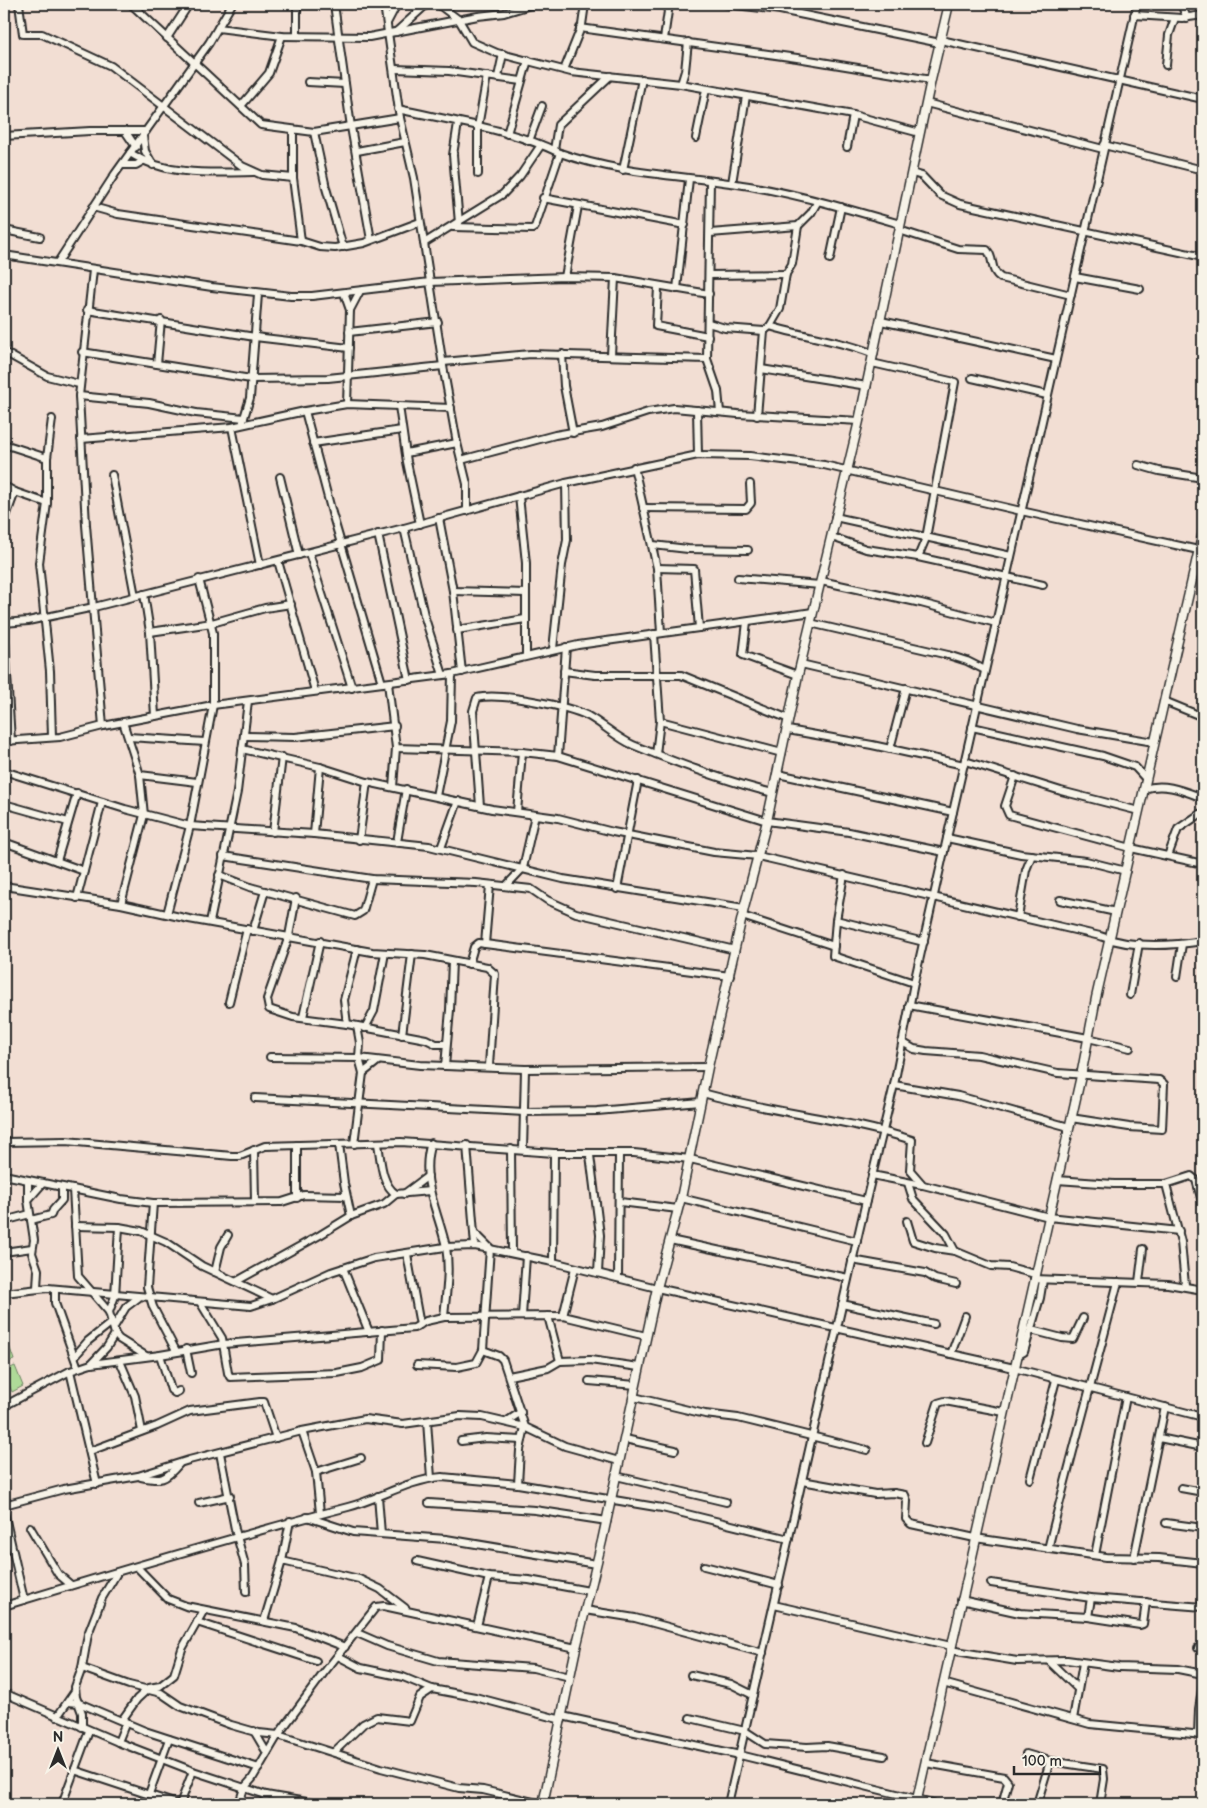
<svg xmlns="http://www.w3.org/2000/svg" width="1207" height="1808" font-family="'Balsamiq Sans',sans-serif">
<rect width="100%" height="100%" fill="#f2ded3"/>
<filter id="ink" filterUnits="userSpaceOnUse"><feTurbulence type="fractalNoise" baseFrequency=".02" numOctaves="2"/><feDisplacementMap in="SourceGraphic" scale="10" xChannelSelector="R" yChannelSelector="G"/><feConvolveMatrix kernelMatrix="1 2 1 2 8 2 1 2 1" color-interpolation-filters="sRGB"/></filter>
<g filter="url(#ink)">
<g fill="#afda98" stroke="#6d8262">
<path d="M4,1331L14,1360L4,1363Z"/>
<path d="M15,1366L23,1386L12,1392L4,1371Z"/>
</g>
<g fill="none" stroke-linecap="round" stroke-linejoin="round">
<g stroke="#2b2b2b" stroke-width="10">
<g id="minor">
<path d="M19,4L23,34H42L111,66L242,166L262,175L293,178V131"/>
<path d="M131,4L261,125L314,132L400,118"/>
<path d="M297,4V35"/>
<path d="M334,4L351,127L371,240"/>
<path d="M384,4L400,118L414,178L443,366L457,443L467,484V511"/>
<path d="M438,4L459,20L472,42L497,53L571,72L681,84L853,115L920,133"/>
<path d="M726,4L780,10L940,43"/>
<path d="M1181,4L1187,18"/>
<path d="M1134,15L1182,18L1203,15"/>
<path d="M387,23L397,4"/>
<path d="M218,28L282,36L369,37L478,16L504,13L534,4"/>
<path d="M580,28L797,58L931,80"/>
<path d="M396,32L427,4"/>
<path d="M167,38L189,4"/>
<path d="M664,39L669,4"/>
<path d="M941,40L1203,99"/>
<path d="M1166,65L1169,35L1175,18"/>
<path d="M395,69L449,71L521,81"/>
<path d="M564,70L582,25L585,4"/>
<path d="M498,77L503,54"/>
<path d="M308,82L345,84"/>
<path d="M681,84L685,71L688,42"/>
<path d="M926,103L1103,149"/>
<path d="M241,106L269,73L282,36"/>
<path d="M398,109C452,121 510,129 560,153L535,227L532,229L453,227"/>
<path d="M458,123L453,155L459,223"/>
<path d="M125,131L136,147"/>
<path d="M314,132L326,188L343,247"/>
<path d="M507,134L528,60"/>
<path d="M4,136L90,131H146"/>
<path d="M143,136L145,151L153,165"/>
<path d="M696,138L706,89"/>
<path d="M529,141L542,106"/>
<path d="M1104,145L1203,170"/>
<path d="M847,147L853,115"/>
<path d="M554,150L558,125L610,76"/>
<path d="M357,151L405,142"/>
<path d="M130,153C166,176 211,173 253,172"/>
<path d="M560,153C625,176 689,175 755,187C804,196 852,210 900,224"/>
<path d="M122,165H136L143,161"/>
<path d="M623,170L642,79"/>
<path d="M912,173L922,176L940,195L960,204L1203,257"/>
<path d="M478,174V127L487,76"/>
<path d="M293,178L301,241"/>
<path d="M710,181L707,359L718,391L720,412"/>
<path d="M732,183L746,96"/>
<path d="M543,198L685,225"/>
<path d="M93,207L118,214L301,241L320,247L335,248L364,243L420,222"/>
<path d="M4,230L40,237"/>
<path d="M899,230L958,249L987,250C995,259 989,270 1001,278L1071,295"/>
<path d="M710,233L798,226L811,213L818,201"/>
<path d="M424,243L503,194L520,176L541,145"/>
<path d="M4,255L212,287L291,296H312L430,282L565,277L615,278L709,294"/>
<path d="M830,259L841,207"/>
<path d="M58,262L115,174L209,43L232,4"/>
<path d="M93,270L79,396L86,525L103,726"/>
<path d="M709,275L786,274"/>
<path d="M565,277L578,206"/>
<path d="M1075,277L1140,289"/>
<path d="M658,287L656,326L708,336"/>
<path d="M677,289L689,179"/>
<path d="M344,293L350,310L347,404"/>
<path d="M87,310L255,337L349,348"/>
<path d="M350,310L360,291"/>
<path d="M881,321L1056,359"/>
<path d="M708,323L725,328L764,331"/>
<path d="M770,326C804,337 841,340 874,354"/>
<path d="M349,332L438,322"/>
<path d="M4,352L47,376L79,384"/>
<path d="M82,352L251,379L328,378L443,366"/>
<path d="M562,354L564,386L573,433"/>
<path d="M611,355L615,278"/>
<path d="M443,362L531,354L707,359"/>
<path d="M157,364L161,320"/>
<path d="M761,369L867,386"/>
<path d="M972,378L1047,395"/>
<path d="M79,396L149,403L196,413L244,418"/>
<path d="M399,406L407,462L420,524"/>
<path d="M697,410L698,455"/>
<path d="M305,411L332,513L382,683"/>
<path d="M757,416L764,331L770,326L780,309L786,274L792,264L798,226"/>
<path d="M52,419L47,458V503L39,563L50,671L52,737"/>
<path d="M243,421L250,398L258,294"/>
<path d="M232,427L260,565"/>
<path d="M81,439L232,427L305,411L347,404L451,408"/>
<path d="M313,443L402,430"/>
<path d="M4,444L47,458"/>
<path d="M406,453L457,443"/>
<path d="M461,460L555,435L602,427L648,412L674,408L738,414L859,421"/>
<path d="M1138,465L1159,471L1203,478"/>
<path d="M634,467L657,568L661,633"/>
<path d="M112,475L135,596"/>
<path d="M280,477L299,555"/>
<path d="M4,486L15,492L4,522"/>
<path d="M15,492L47,503"/>
<path d="M519,496L526,563V656"/>
<path d="M643,508L746,509L751,503L750,484"/>
<path d="M835,517L1011,556"/>
<path d="M439,518L453,591L462,672"/>
<path d="M404,528L424,615L443,675"/>
<path d="M378,534L409,680"/>
<path d="M832,537L866,549L918,557L926,538L955,382L872,363"/>
<path d="M653,545L688,549L748,550"/>
<path d="M309,553L352,688"/>
<path d="M918,557L1043,585"/>
<path d="M278,561L315,691"/>
<path d="M657,568L694,569L699,628"/>
<path d="M738,578L820,585"/>
<path d="M821,581L921,603L996,623"/>
<path d="M453,591L525,593"/>
<path d="M144,594L150,632L212,623L265,608L291,604"/>
<path d="M747,622L743,655L798,675"/>
<path d="M4,623L28,621L94,607L404,528L566,483L698,455L750,456L824,465L1021,511L1203,551"/>
<path d="M810,623L948,655L967,661L985,670"/>
<path d="M4,624L11,741"/>
<path d="M457,630L525,619"/>
<path d="M150,632L155,716"/>
<path d="M654,634L660,721L656,754"/>
<path d="M553,649L562,565L567,540L566,483"/>
<path d="M801,664L1077,729L1154,742"/>
<path d="M564,671L595,675H681L789,719"/>
<path d="M388,683L396,748L522,752L558,756L566,647"/>
<path d="M1164,701L1203,717"/>
<path d="M660,721L782,753"/>
<path d="M972,727L1103,756L1135,767L1146,779"/>
<path d="M788,730L872,745L964,765"/>
<path d="M245,736L295,737L395,726"/>
<path d="M129,737L205,742"/>
<path d="M4,741L60,737L103,726L213,705L452,674L578,645L813,612"/>
<path d="M242,749L320,767L367,782L492,809L558,818L613,832L714,852L758,856L1100,936C1130,948 1171,946 1203,941"/>
<path d="M890,749L906,688"/>
<path d="M558,756L767,821L849,832L944,852"/>
<path d="M965,761L1061,791L1139,811"/>
<path d="M4,771L125,809L190,826L314,834L429,846L563,879L744,908"/>
<path d="M778,774L953,812"/>
<path d="M140,775L197,782"/>
<path d="M1015,776L1005,806L1009,815L1131,848L1203,864"/>
<path d="M393,787L396,748"/>
<path d="M1144,789C1165,782 1184,791 1203,798"/>
<path d="M436,796L451,721L452,674"/>
<path d="M4,804L68,822"/>
<path d="M480,806L473,711L477,698C498,692 568,706 588,716C604,725 617,738 633,745C679,764 725,781 773,793"/>
<path d="M517,812L522,752"/>
<path d="M273,832L282,757"/>
<path d="M314,834L320,767"/>
<path d="M947,838L1021,854L1086,861L1126,871"/>
<path d="M359,840L367,782"/>
<path d="M4,842L84,871"/>
<path d="M397,842L406,789"/>
<path d="M441,848L458,801"/>
<path d="M223,856L372,879L476,883L531,889L547,900L576,913L735,950"/>
<path d="M1168,856L1178,829L1203,812"/>
<path d="M57,861L77,793"/>
<path d="M219,875L250,887L355,916L363,911L372,879"/>
<path d="M844,875L836,920L833,956L914,983"/>
<path d="M4,886L121,904L189,919L372,952L425,955L487,967L495,974L489,1066"/>
<path d="M506,886L523,868L535,815"/>
<path d="M617,889L638,780"/>
<path d="M77,898L102,802"/>
<path d="M296,898L289,936L267,999L269,1009L293,1017L347,1024L426,1039L436,1044H446"/>
<path d="M1060,900L1116,912"/>
<path d="M121,904L144,815L140,775L123,722"/>
<path d="M167,914L190,826L213,705V633L199,579"/>
<path d="M742,916L834,946"/>
<path d="M1018,917L1026,870L1032,855"/>
<path d="M836,920L924,942"/>
<path d="M210,922L237,792L248,701"/>
<path d="M253,931L265,891"/>
<path d="M485,944L490,885"/>
<path d="M469,964L474,947L479,943L485,944L730,976"/>
<path d="M1177,977L1182,944"/>
<path d="M1130,995L1139,943"/>
<path d="M229,1002L247,929"/>
<path d="M909,1005L1088,1038L1130,1048"/>
<path d="M303,1017L320,941"/>
<path d="M347,1024L344,1000L357,949"/>
<path d="M365,1028L374,1011L385,953"/>
<path d="M402,1035L412,954"/>
<path d="M902,1042L914,1049L926,1051L979,1055L1058,1073L1159,1080L1164,1084L1162,1129L1129,1127L1071,1118"/>
<path d="M270,1057L359,1058L420,1065L525,1069L708,1067"/>
<path d="M445,1066L450,1010L452,961"/>
<path d="M363,1073L378,1061"/>
<path d="M894,1085L958,1096L1069,1127"/>
<path d="M703,1093C771,1113 844,1118 912,1140L910,1170L923,1185L1049,1217L1179,1231"/>
<path d="M255,1098L524,1112L597,1111L701,1102"/>
<path d="M4,1142L66,1141L232,1156H240L265,1146L401,1142L554,1153H634L690,1159L866,1201"/>
<path d="M431,1143C419,1179 439,1213 446,1247C450,1270 446,1294 444,1317"/>
<path d="M339,1144L344,1183L351,1216"/>
<path d="M354,1144L363,1073L359,1058L360,1043L357,1026"/>
<path d="M378,1144C381,1160 381,1184 396,1194"/>
<path d="M467,1145L475,1246"/>
<path d="M511,1149L512,1253"/>
<path d="M254,1150L255,1201"/>
<path d="M523,1150L525,1069"/>
<path d="M590,1155L600,1235L598,1273"/>
<path d="M4,1175L121,1199L153,1203L282,1202L304,1195L346,1196"/>
<path d="M872,1175L922,1185"/>
<path d="M28,1180V1200L34,1240L32,1253L38,1270L37,1288"/>
<path d="M1057,1180L1114,1184H1166L1191,1176L1196,1180L1203,1205"/>
<path d="M908,1183L913,1199L946,1234L955,1251L991,1266L1009,1267L1035,1274"/>
<path d="M1166,1184L1181,1242L1185,1285"/>
<path d="M73,1189L78,1276L109,1312L115,1334L119,1339L146,1356"/>
<path d="M404,1194L428,1176"/>
<path d="M297,1198V1145"/>
<path d="M681,1198L857,1241"/>
<path d="M28,1200L43,1183"/>
<path d="M620,1202L678,1209"/>
<path d="M153,1203L147,1287L153,1307L176,1351"/>
<path d="M31,1220L51,1215L53,1210L62,1200V1187"/>
<path d="M4,1221L30,1214"/>
<path d="M907,1221L913,1241L935,1248L955,1251"/>
<path d="M75,1226L119,1227L141,1231L166,1242L202,1266L272,1299"/>
<path d="M475,1233L490,1248L483,1350L499,1356L503,1360L525,1427L520,1450L518,1484"/>
<path d="M670,1240L848,1278"/>
<path d="M4,1252L32,1248"/>
<path d="M407,1254L420,1325"/>
<path d="M852,1260L925,1273L935,1279L956,1284"/>
<path d="M553,1262L554,1153"/>
<path d="M343,1268L369,1332"/>
<path d="M215,1272L221,1247L228,1235"/>
<path d="M618,1278L619,1154"/>
<path d="M1034,1279L1168,1284L1203,1290"/>
<path d="M237,1281L320,1235L351,1216L384,1204L396,1194L430,1191"/>
<path d="M1139,1282L1143,1249"/>
<path d="M55,1289V1303L78,1368"/>
<path d="M4,1293L48,1288L251,1306L272,1299L331,1272L374,1258L445,1247L475,1246L553,1262L657,1288L1014,1368L1203,1417"/>
<path d="M200,1302L222,1338L228,1373L230,1377L337,1373L362,1368L381,1360L382,1330"/>
<path d="M842,1304L934,1324"/>
<path d="M109,1312L115,1296L119,1227"/>
<path d="M522,1316L526,1256"/>
<path d="M548,1316L560,1361"/>
<path d="M563,1316L575,1268"/>
<path d="M114,1327L126,1307L138,1298"/>
<path d="M1031,1330L1062,1338L1073,1339L1083,1318"/>
<path d="M186,1349L191,1373"/>
<path d="M951,1354L965,1316"/>
<path d="M160,1355L171,1390L175,1393L179,1391"/>
<path d="M75,1356L88,1341L112,1322"/>
<path d="M1017,1356L1024,1352L1040,1298L1043,1280"/>
<path d="M120,1361L135,1396L142,1431"/>
<path d="M91,1364L107,1347L115,1334"/>
<path d="M417,1365L457,1367L476,1363L483,1350"/>
<path d="M70,1371L97,1484"/>
<path d="M509,1376L548,1368L560,1361L590,1360L639,1367"/>
<path d="M589,1381L636,1385"/>
<path d="M634,1397L705,1414L738,1418L867,1450"/>
<path d="M4,1406L70,1371L91,1364L160,1355L224,1344L414,1328L426,1321L444,1317L563,1316L646,1336"/>
<path d="M427,1421L431,1478"/>
<path d="M506,1422L521,1412"/>
<path d="M302,1431L316,1472L320,1513"/>
<path d="M1159,1438L1203,1447"/>
<path d="M625,1439L675,1450"/>
<path d="M461,1441L486,1438L522,1440"/>
<path d="M925,1443L938,1403L945,1401L1004,1412"/>
<path d="M90,1451L157,1426L190,1411L260,1402H264L276,1438"/>
<path d="M220,1453L235,1529L245,1565L246,1592"/>
<path d="M316,1472L361,1458"/>
<path d="M616,1476L726,1502"/>
<path d="M141,1477C161,1481 165,1481 179,1464"/>
<path d="M1030,1479L1056,1380"/>
<path d="M802,1481L875,1494L894,1493L905,1495L907,1501L906,1519L911,1524L975,1538L1106,1557L1159,1558L1203,1563"/>
<path d="M1181,1488L1203,1492"/>
<path d="M378,1496L381,1534"/>
<path d="M199,1503L230,1496"/>
<path d="M429,1503L535,1510L607,1521"/>
<path d="M4,1505L64,1489L138,1476L189,1460L302,1431L365,1419L403,1424L460,1416L482,1417L525,1427L565,1446L619,1461"/>
<path d="M4,1512L24,1600"/>
<path d="M307,1517L353,1532L446,1539L596,1564"/>
<path d="M1166,1523L1203,1528"/>
<path d="M30,1527L58,1574L71,1585"/>
<path d="M1048,1549C1070,1459 1095,1371 1118,1282"/>
<path d="M1095,1555L1126,1397"/>
<path d="M1134,1558L1165,1407"/>
<path d="M282,1561L290,1521"/>
<path d="M417,1561L489,1577L529,1580L589,1591"/>
<path d="M704,1566L779,1585"/>
<path d="M137,1567L168,1599L186,1606L296,1628L345,1647"/>
<path d="M991,1583L1091,1598L1203,1607"/>
<path d="M961,1600L1020,1613L1088,1617L1140,1625L1143,1624L1146,1602"/>
<path d="M774,1605L951,1646"/>
<path d="M4,1606C118,1571 232,1537 348,1507C379,1499 408,1480 442,1477L518,1484L662,1508L789,1539"/>
<path d="M585,1610L635,1618L763,1653"/>
<path d="M1088,1617L1091,1598"/>
<path d="M264,1621L282,1561L359,1579L380,1589L405,1608"/>
<path d="M197,1622L316,1661"/>
<path d="M477,1626L489,1577"/>
<path d="M357,1633L387,1646L438,1661L533,1668L570,1677"/>
<path d="M1198,1648L1203,1649"/>
<path d="M950,1650L1017,1661L1067,1660L1119,1667L1178,1669L1203,1674"/>
<path d="M338,1656L361,1668L403,1677L432,1689L475,1697L562,1720"/>
<path d="M1049,1661L1077,1688"/>
<path d="M82,1668L129,1685L161,1693L180,1706L231,1725L259,1733L278,1735L381,1768L459,1788L483,1790L542,1804"/>
<path d="M691,1675L731,1684L753,1695"/>
<path d="M943,1683L1090,1724L1203,1735"/>
<path d="M4,1693L118,1742L193,1771L266,1795L318,1804"/>
<path d="M68,1702L79,1703L145,1731L259,1768"/>
<path d="M562,1716L740,1755L937,1804"/>
<path d="M57,1717L75,1691"/>
<path d="M690,1718L745,1731L765,1744L807,1747L827,1746L884,1756"/>
<path d="M1073,1719L1083,1663"/>
<path d="M122,1720L137,1699L149,1688L160,1686L174,1675L182,1649L204,1610"/>
<path d="M82,1727V1713L76,1697L75,1687L82,1668L88,1634L102,1598L117,1573"/>
<path d="M254,1731L267,1753"/>
<path d="M1198,1735L1199,1709L1203,1684"/>
<path d="M118,1742L126,1722"/>
<path d="M334,1752L363,1724L377,1717L410,1721L420,1697L432,1689"/>
<path d="M1026,1754L1050,1761L1103,1769L1104,1779L1100,1804"/>
<path d="M926,1763L1004,1777L1008,1782L1002,1804"/>
<path d="M74,1770L177,1804"/>
<path d="M149,1794L169,1739"/>
<path d="M4,1804H5"/>
<path d="M62,1804L89,1731"/>
<path d="M180,1804L193,1771"/>
<path d="M239,1804L244,1788L252,1779L278,1735L323,1674L376,1607L384,1606L576,1648"/>
<path d="M265,1804L266,1795"/>
<path d="M728,1804L866,1201L894,1085L914,983L1137,4"/>
<path d="M1037,1804L1050,1761"/>
</g>
</g>
<g stroke="#2b2b2b" stroke-width="11">
<g id="tertiary">
<path d="M543,1804L576,1648L602,1541L657,1288L681,1198L708,1067L744,908L767,821L798,675L859,421L931,80L949,4"/>
<path d="M916,1804L1081,1076L1096,998L1203,532"/>
</g>
</g>
<use href="#minor" stroke="#f7f3e8" stroke-width="6"/>
<use href="#tertiary" stroke="#f7f3e8" stroke-width="8"/>
</g>
</g>
<rect width="1207" height="1808" fill="none" stroke="#f7f3e8" stroke-width="20"/>
<rect x="10" y="10" width="1187" height="1788" fill="none" stroke="#2b2b2b" stroke-width="2" filter="url(#ink)"/>
<g transform="translate(58 1750)" stroke="#f7f3e8" stroke-width="4" paint-order="stroke">
<path d="M0-4L9 19L0 12L-9 19Z" fill="#2b2b2b"/>
<text y="-8" font-size="14" font-weight="bold" text-anchor="middle" fill="#2b2b2b">N</text>
</g>
<path d="M1014 1766v8h86v-8" fill="none" stroke="#2b2b2b" stroke-width="2.5"/>
<text x="1022" y="1766" font-size="15" fill="#2b2b2b" stroke="#f7f3e8" stroke-width="4" paint-order="stroke">100 m</text>
</svg>
